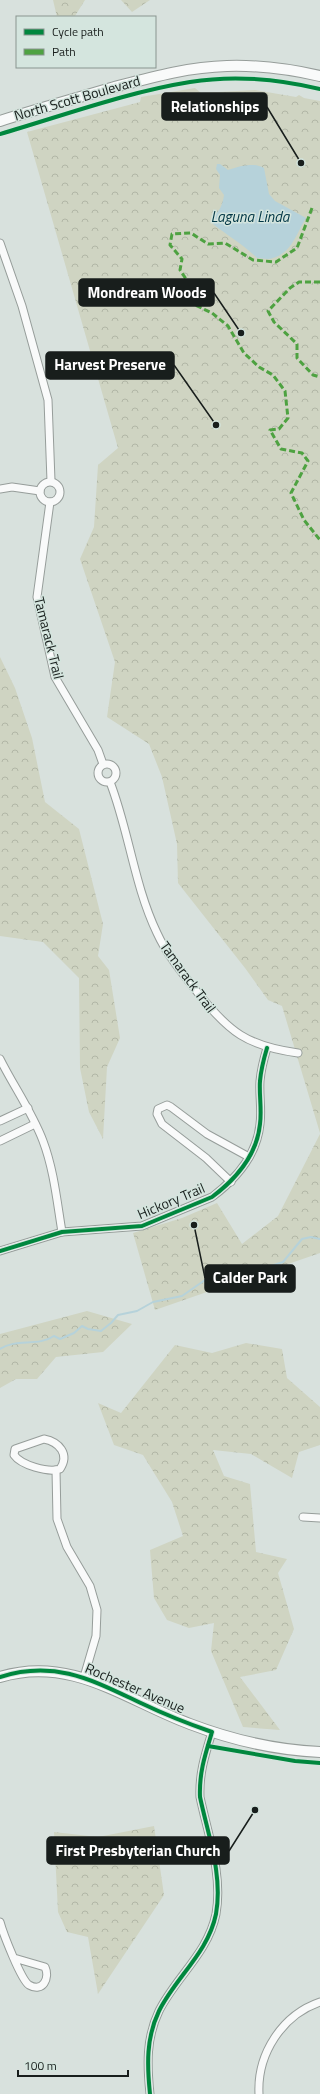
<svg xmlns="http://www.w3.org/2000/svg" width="320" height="2094" font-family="'Titillium Web',sans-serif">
<defs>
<pattern id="forest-crowns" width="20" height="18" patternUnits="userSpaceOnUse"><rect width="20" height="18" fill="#cfd4c2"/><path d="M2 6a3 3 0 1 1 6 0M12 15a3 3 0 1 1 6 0" fill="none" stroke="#b1b6a6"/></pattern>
</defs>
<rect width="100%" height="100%" fill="#d8e1dd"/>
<g fill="url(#forest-crowns)">
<path d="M53,0H85L75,16L57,17Z"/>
<path d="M121,0H150L132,12Z"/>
<path d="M195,88L201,93L255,90L296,97L299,95L304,98L320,101V1133L282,1006L268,1000L245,968L178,883L177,844L162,777L149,744L107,717L115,662L80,559L94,527L98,465L118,448L27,132L140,102L141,97Z"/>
<path d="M0,657L15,688L32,738L45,802L79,829L103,924L98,956L109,970L120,1038L107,1067L103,1139L89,1112L80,1068L79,978L43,942L0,936Z"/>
<path d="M320,1134V1253L155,1310L133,1233L182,1218L217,1203L242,1244L278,1216Z"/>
<path d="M87,1311L132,1324L103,1352L56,1357L37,1379H16L0,1388V1334Z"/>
<path d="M246,1343L282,1349L287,1378L320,1407V1445L299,1452L292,1478L251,1454L213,1450L224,1476L250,1484L256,1552L287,1559L278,1573L294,1629L276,1670L240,1677L280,1730L243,1727L211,1651L214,1623L189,1628L167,1620L154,1598L150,1550L183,1536L172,1502L143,1455L114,1445L98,1403L121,1413L175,1345L212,1353Z"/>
<path d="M154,1826L164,1895L98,1994L88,1937L67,1932L58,1912L54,1832L98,1837Z"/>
</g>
<path fill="#b6d2da" d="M217,164H220L228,170C240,166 252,162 264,168L269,194L275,201L306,218C297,232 292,253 273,258C269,260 262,258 257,258C244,245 228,236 213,224L212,217C220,212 223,203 224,195L219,188L220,175L216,169Z"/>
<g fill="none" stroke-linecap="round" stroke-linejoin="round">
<path stroke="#b6d2da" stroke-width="2" d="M0,1349C16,1338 38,1347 54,1336L60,1339L74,1333L82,1326L88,1329L101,1331L111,1323L118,1315L137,1311L153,1302L182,1296L205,1280L244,1275L283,1262L302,1239L311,1237L320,1239"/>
<g stroke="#969d9a" stroke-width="9">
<g id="minor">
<path d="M0,243L22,306L48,400L51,481"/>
<circle cx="50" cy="492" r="10"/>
<path d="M0,489L12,487L40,491"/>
<path d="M50,502L37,597L55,677L98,750L103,764"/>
<circle cx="107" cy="773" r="9"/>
<path d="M110,782C129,831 134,885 157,933C167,955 183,974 198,993C229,1032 247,1046 298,1053"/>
<path d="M0,1059C14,1087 32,1112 43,1141C54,1170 57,1202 62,1232"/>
<path d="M0,1121L28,1108"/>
<path d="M0,1141L35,1124"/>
<path d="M231,1182L206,1158L162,1124L157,1114L158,1109L167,1105L171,1107L207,1134L249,1157"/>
<path d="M0,1251L62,1232L142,1226L212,1197C236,1179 257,1155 260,1124C262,1110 259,1095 260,1081C261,1070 264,1058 267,1048"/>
<path d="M44,1439C59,1442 70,1454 60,1469C48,1473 21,1465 14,1455L15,1449Z"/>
<path d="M56,1470L57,1519L67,1547L90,1586L97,1610L96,1636L84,1677"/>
<path d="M303,1517L320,1518"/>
<path d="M0,1922C3,1933 21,1980 29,1985C43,1993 50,1978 45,1967L14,1958"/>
<path d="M150,2094C147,2065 146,2038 159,2011C176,1977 208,1953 216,1914C223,1875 208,1835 200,1797C199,1773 205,1755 212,1732"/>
<path d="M259,2094C257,2054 282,2015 320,2002"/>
</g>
</g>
<g stroke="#969d9a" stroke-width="12">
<g id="secondary">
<path d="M0,121C37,109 74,99 111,88C149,78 187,67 227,66C258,65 289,69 320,76"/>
<path d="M0,1677C71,1655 126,1700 190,1724C232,1740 275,1750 320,1752"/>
</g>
</g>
<use href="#minor" stroke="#f9fafa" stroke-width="7"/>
<use href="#secondary" stroke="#f9fafa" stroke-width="10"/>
<g stroke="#4ea241" stroke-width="3" stroke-dasharray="6 3" stroke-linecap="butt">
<path d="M312,208L297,248L276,262L253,260L225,243L208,244L191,233L172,234L170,245L182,259L180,270L186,279L193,304L212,313L228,326L244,353L259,367L273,375L285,391L288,418L279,429L270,430L281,449L302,453L308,461L291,493L304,520L320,540"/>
<path d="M320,282H299L290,288L268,311L274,322L297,344V358L313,375L320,377"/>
</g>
<g stroke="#d4e5de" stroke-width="6">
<g id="cycleway">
<path d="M0,134C62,116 127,92 190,82C233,75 278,79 320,89"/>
<path d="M0,1251L62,1232L142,1226L212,1197C236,1179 257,1155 260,1124C262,1110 259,1095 260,1081C261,1070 264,1058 267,1048"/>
<path d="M0,1677C56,1659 94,1681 143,1704C166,1715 189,1724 212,1732C205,1755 199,1773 200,1797C208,1835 223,1875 216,1914C208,1953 176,1977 159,2011C146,2038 147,2065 150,2094"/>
<path d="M208,1746L295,1761L320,1763"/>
</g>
</g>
<use href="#cycleway" stroke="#00873e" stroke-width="4"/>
</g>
<g text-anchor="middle" stroke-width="3" stroke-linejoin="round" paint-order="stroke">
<g font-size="14" fill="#181e1c" stroke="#d4e5de">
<text transform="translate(77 98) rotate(-16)" y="5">North Scott Boulevard</text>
<text transform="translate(49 638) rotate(76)" y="5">Tamarack Trail</text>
<text transform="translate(188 977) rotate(54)" y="5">Tamarack Trail</text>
<text transform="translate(171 1201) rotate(-23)" y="5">Hickory Trail</text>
<text transform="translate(135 1688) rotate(23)" y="5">Rochester Avenue</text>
</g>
<g font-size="15" font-style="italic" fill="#003645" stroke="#d4e5de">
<text x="250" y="222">Laguna Linda</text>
</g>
</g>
<path fill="none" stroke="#181e1c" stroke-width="1.5" d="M301 163L267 107M241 333L214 293M216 425L174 365M194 1225L205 1278M255 1810L229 1851"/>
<g fill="#181e1c" stroke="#d4e5de" stroke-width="1.5">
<circle cx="301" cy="163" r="4"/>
<circle cx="241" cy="333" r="4"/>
<circle cx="216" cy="425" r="4"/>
<circle cx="194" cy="1225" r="4"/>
<circle cx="255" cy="1810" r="4"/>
</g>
<g fill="#181e1c" stroke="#181e1c" stroke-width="1.5">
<rect x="162" y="93" width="105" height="27" rx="4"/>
<rect x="79" y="279" width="135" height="27" rx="4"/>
<rect x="46" y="352" width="128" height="27" rx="4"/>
<rect x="205" y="1265" width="90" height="27" rx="4"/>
<rect x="47" y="1837" width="182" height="27" rx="4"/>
</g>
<g font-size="15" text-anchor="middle" font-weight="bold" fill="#fff">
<text x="215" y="112">Relationships</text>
<text x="147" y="298">Mondream Woods</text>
<text x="110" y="370">Harvest Preserve</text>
<text x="250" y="1283">Calder Park</text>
<text x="138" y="1856">First Presbyterian Church</text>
</g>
<rect x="16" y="16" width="140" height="52" fill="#d4e5de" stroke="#899590"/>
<rect x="24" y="29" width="20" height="6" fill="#00873e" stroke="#899590"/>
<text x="52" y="36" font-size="12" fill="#181e1c">Cycle path</text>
<rect x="24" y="49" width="20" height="6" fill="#4ea241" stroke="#899590"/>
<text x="52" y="56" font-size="12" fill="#181e1c">Path</text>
<path d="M18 2070v6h110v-6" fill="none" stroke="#181e1c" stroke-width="2"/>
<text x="24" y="2070" font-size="12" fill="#181e1c" stroke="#d4e5de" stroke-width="3" paint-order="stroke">100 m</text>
</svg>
